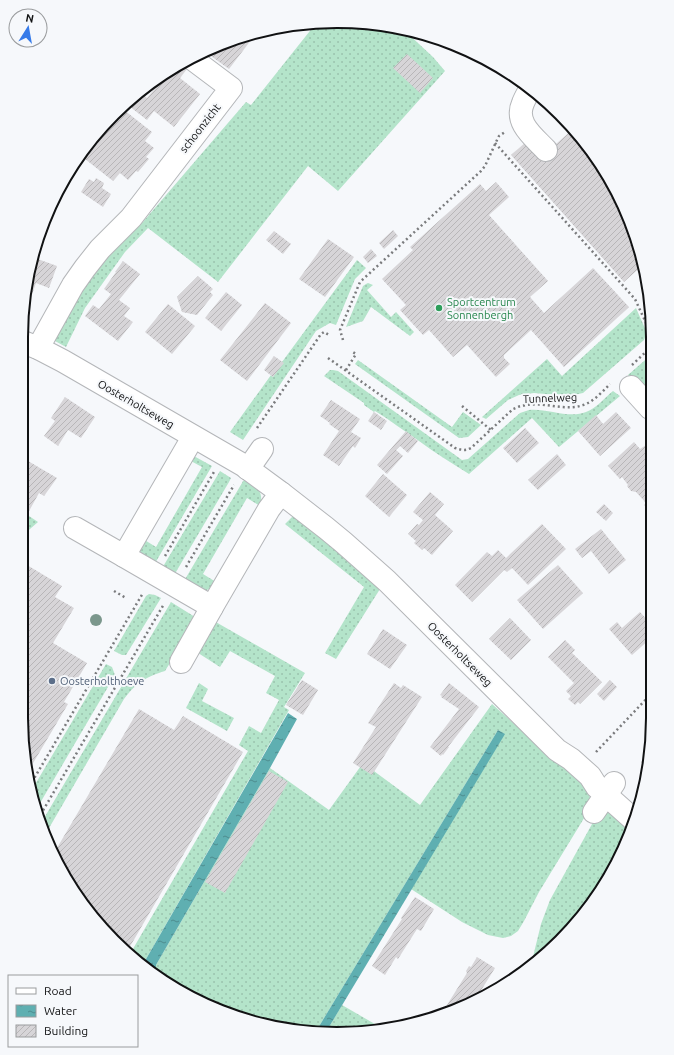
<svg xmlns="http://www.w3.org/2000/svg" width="674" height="1055" font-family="Ubuntu,sans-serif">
<defs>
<pattern id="grass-dots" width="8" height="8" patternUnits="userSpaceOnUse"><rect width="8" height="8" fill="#b4e4ca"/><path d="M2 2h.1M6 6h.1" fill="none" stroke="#9ac3ad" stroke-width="1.8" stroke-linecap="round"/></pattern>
<pattern id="water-ripples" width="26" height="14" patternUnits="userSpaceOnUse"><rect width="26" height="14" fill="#5fafb1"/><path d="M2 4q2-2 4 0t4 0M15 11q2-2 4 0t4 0" fill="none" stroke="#4d8d8f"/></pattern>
<pattern id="building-hatch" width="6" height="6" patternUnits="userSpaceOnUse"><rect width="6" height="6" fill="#d7d5d8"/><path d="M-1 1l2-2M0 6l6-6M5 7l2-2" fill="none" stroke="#b8b6b8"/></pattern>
</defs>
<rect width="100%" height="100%" fill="#f6f8fb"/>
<g fill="url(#grass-dots)">
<path d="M317,22L378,24L404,30L433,57L445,71L338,191L308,166L218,282L148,228L125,252L85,308L66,347L55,341L54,335L77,291L135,226L142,223L246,102L251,105Z"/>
<path d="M357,260L366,268L355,279L336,325L330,323L316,331L243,440L230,432L271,375L273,377L282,362Z"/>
<path d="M368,283L373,285L367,290L391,317L396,312L414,332L410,336L371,307L363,321L346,327L363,286L366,284Z"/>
<path d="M636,308L647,333L644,340L583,393L569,396L534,393L519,395L508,400L486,419L482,417L547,359L562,376Z"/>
<path d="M652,354V392L648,393L633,382L628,375Z"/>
<path d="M358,360L452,427L463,412L481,425L468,437L459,438L355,364Z"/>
<path d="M330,370H333L338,371L462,460L468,459L520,413C523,412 526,411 529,410C547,408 569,419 586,412C597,408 604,398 613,391L620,396L559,447L532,418L469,474C452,463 435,453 419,441C404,431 390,420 375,411L374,412L364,405V403L324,376Z"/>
<path d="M192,455L212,466L154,565L140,553V546L143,539L156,547L202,467L189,460Z"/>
<path d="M220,471L231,478L229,482L173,577L161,570Z"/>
<path d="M245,480C257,489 264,490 260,506L247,498L203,574L216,582L213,587L205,591L184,581L242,483L243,481Z"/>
<path d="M26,514L38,522L22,536V518Z"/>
<path d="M295,514L332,543L380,589L336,659L325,653L364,587L285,524Z"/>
<path d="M149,594L155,595L161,598L126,655H122L114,651L146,596Z"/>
<path d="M171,602L195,617L197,619L165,671C146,677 137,682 124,699L45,835L40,825Z"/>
<path d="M214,621L305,673L284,707L289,710L142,966L130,954L248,751L239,745L249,726L261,733L279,700L266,693L275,676L230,651L220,667L195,651Z"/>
<path d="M106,664L112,667L115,675L36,810L33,788Z"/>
<path d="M199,683L208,689L202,701L234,718L227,731L186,708Z"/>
<path d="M492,704L511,721L590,790L589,810L539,892L524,921L518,931L511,936L503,938L488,935L462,922L411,889L504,734L498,730L315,1033L235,1017L191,993L156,972V965L270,768L329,810L363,763L420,805Z"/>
<path d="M604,812L613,814L631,829L629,839L575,926L532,961L541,924L550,900L597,815Z"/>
<path d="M342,1005L380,1027L326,1032Z"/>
</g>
<g fill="url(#water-ripples)">
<path d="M288,713L297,719L270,768L156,965V972L191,993L145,969L142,966Z"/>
<path d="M498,730L505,734L326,1032L315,1033Z"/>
</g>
<g fill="url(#building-hatch)">
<path d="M258,31L229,69L204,51L255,32Z"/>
<path d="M407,54L433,78L420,93L393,68Z"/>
<path d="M180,64L187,69L180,78L200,94L174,127L154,111L147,120L129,106L140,92L147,98L157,86L153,83L155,80Z"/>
<path d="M124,110L152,132L145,141L154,148L146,157L149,159L138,172L136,171L128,180L120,173L113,181L85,159Z"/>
<path d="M573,129L588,144L620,197L642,255L644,264L624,282L511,155L526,142L540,158Z"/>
<path d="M96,178L104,183L102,188L111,194L103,207L81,192L89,179L94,182Z"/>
<path d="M496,182L509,197L489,215L548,281L530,297L544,313L593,268L629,307L564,367L531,330L504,355V358L510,364L496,377L467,345L453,357L429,330L423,335L400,310L406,305L382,279L413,250L410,247L480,184L486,191Z"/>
<path d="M393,230L398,236L384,249L379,243Z"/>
<path d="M274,231L291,244L283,254L266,240Z"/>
<path d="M328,239L354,257L325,297L299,279Z"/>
<path d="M371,249L377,256L368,263L363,257Z"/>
<path d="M35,258L57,266L49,288L36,283L26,312H24V296Z"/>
<path d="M123,261L140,274L119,300L130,308L124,316L133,322L118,341L85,316L93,305L99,309L111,294L104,289L116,272H115Z"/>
<path d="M198,276L213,289L210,292L213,295L197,315L182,312L177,297Z"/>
<path d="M226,292L242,305L221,331L205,318Z"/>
<path d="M265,303L291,323L247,381L220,360Z"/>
<path d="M168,304L195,326L172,354L145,332Z"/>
<path d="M274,356L284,363L273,377L264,370Z"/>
<path d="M65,397L95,417L81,438L68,430L58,446L44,436L55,421L51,418Z"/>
<path d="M331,400L360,419L351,432L361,438L355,448L353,446L339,466L323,455L339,431L329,424L330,423L320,416Z"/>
<path d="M374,412L387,421L381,430L368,421Z"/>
<path d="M616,412L631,428L600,456L578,431L596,415L603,424Z"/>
<path d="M525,428L539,443L517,463L503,448Z"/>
<path d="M406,431L418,441L408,453L400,446L396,450L403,456L387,474L377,465Z"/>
<path d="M634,442L640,449L646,445L652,451L651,513L644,505L646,503L636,492L631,491L627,486L628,485L622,477L620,479L608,466Z"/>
<path d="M557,454L566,465L538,490L528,480Z"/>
<path d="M23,458L57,478L44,496L39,493L28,513L22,509Z"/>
<path d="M383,474L407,495L389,517L365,496Z"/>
<path d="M430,492L444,504L435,515L453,531L432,555L424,548L422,550L414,543L416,541L408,534L417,524L419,525L423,520L413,512Z"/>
<path d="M604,504L613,513L606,521L596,512Z"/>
<path d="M542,524L566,549L528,585L512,568L507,572L504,570L472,602L455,585L487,552L492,556L498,550L506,558Z"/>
<path d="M601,529L626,560L609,574L591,551L582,558L575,549Z"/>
<path d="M22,562L62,586L55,597L74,608L53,643L87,663L64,702L68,704L29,770L21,718Z"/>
<path d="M558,565L583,593L543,629L517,600Z"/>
<path d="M640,612L649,622L651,621V640L650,639L632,655L609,629L617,622L622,628Z"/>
<path d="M510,618L531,640L511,660L489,639Z"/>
<path d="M383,629L407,645L390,669L367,654Z"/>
<path d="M565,640L575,650L572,653L602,682L580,704L578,702L575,705L568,699L571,696L566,691L574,683L548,657Z"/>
<path d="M302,680L318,690L303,715L286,705Z"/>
<path d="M610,680L617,687L604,701L597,694Z"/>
<path d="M394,683L401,688L403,685L422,697L372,775L353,763L376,727L368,723Z"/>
<path d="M449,683L479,707L448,747H449L443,755L442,754L441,756L430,747L459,709L441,697L442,696L440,695Z"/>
<path d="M139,709L174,730L183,716L243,752L128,950L74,894L54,853Z"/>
<path d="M650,751V759L648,768L641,762Z"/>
<path d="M269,771L288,782L225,893L205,882Z"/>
<path d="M415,897L434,909L421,931L417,929L398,959L396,957L385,975L372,966L402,919L401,918Z"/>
<path d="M477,957L495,968L475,1000L454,1009L447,1005L467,973L466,971L469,966L471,967Z"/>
</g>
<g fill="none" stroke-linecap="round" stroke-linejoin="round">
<g stroke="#b4b6b9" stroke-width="24">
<g id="minor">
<path d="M530,89C528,93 525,98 523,103C514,123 534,137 546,150"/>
<path d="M23,342L38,348L63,361L243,465L281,493L326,528L343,542L387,581L557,750L571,759L590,776L597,787L634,820"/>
<path d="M38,348L73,285L85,268L100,249L131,218L231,88L191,58"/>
<path d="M631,387L650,408"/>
<path d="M189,444L124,556L212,607L269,509L281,493"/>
<path d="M248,469L262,449"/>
<path d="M75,528L124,556"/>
<path d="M181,662L212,607"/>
<path d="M594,812L614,783"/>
</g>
</g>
<g stroke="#7a7b7d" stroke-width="2.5" stroke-dasharray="2 3" stroke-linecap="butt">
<path d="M495,143L635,299L652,336"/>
<path d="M343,340L340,330L360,282L481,171L485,166L497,140L499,136L505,132"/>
<path d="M328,358L455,448C462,450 465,451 471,448L513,409C516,408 519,406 522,406C543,400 565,413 586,404C595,400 603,391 610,384"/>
<path d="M632,365L652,346"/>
<path d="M346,370L356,354L351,351"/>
<path d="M462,406L491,430"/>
<path d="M257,428L321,334L324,332L329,335"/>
<path d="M165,556L214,472"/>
<path d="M186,567L234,485"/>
<path d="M114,591L126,598"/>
<path d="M596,752L651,694"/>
<path d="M32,782L143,593"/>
<path d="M38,819L164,604"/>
</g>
<use href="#minor" stroke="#fff" stroke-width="22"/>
</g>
<circle fill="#7b978c" cx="96" cy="620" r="6"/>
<circle fill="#2e9e5b" stroke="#f6f8fb" stroke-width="1.5" cx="439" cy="308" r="4"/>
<circle fill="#5c6f8a" stroke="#f6f8fb" stroke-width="1.5" cx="52" cy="681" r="4"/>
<g text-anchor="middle" stroke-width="4" stroke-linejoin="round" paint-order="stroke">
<g font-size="11" fill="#111213" stroke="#f6f8fb">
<text transform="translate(200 128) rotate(-52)" y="4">schoonzicht</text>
<text transform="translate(550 398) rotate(-2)" y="4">Tunnelweg</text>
<text transform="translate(136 404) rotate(30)" y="4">Oosterholtseweg</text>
<text transform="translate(460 654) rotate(45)" y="4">Oosterholtseweg</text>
</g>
<g font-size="11" fill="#27864d" stroke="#f6f8fb" text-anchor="start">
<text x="447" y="306">Sportcentrum<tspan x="447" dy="13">Sonnenbergh</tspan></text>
</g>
<g font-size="11" fill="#4e5e75" stroke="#f6f8fb" text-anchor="start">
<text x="60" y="685">Oosterholthoeve</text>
</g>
</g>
<path d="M0 0H674V1055H0ZM337 28H337A309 309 0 0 1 646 337V718A309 309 0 0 1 337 1027H337A309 309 0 0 1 28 718V337A309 309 0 0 1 337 28Z" fill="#f6f8fb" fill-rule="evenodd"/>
<path fill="none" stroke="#111213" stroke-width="2" d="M337 28H337A309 309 0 0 1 646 337V718A309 309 0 0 1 337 1027H337A309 309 0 0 1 28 718V337A309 309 0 0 1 337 28Z"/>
<rect x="8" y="975" width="130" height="72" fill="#f6f8fb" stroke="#9a9c9e"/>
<rect x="16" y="988" width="20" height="6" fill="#ffffff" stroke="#9a9c9e"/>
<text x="44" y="995" font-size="12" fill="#111213">Road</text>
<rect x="16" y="1005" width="20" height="12" fill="url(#water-ripples)" stroke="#9a9c9e"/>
<text x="44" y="1015" font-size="12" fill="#111213">Water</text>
<rect x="16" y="1025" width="20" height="12" fill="url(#building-hatch)" stroke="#9a9c9e"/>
<text x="44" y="1035" font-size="12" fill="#111213">Building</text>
<g transform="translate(28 28) rotate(11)"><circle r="19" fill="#f6f8fb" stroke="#9a9c9e"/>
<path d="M0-3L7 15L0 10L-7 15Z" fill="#377be9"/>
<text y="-6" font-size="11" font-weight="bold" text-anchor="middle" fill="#111213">N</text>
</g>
</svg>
